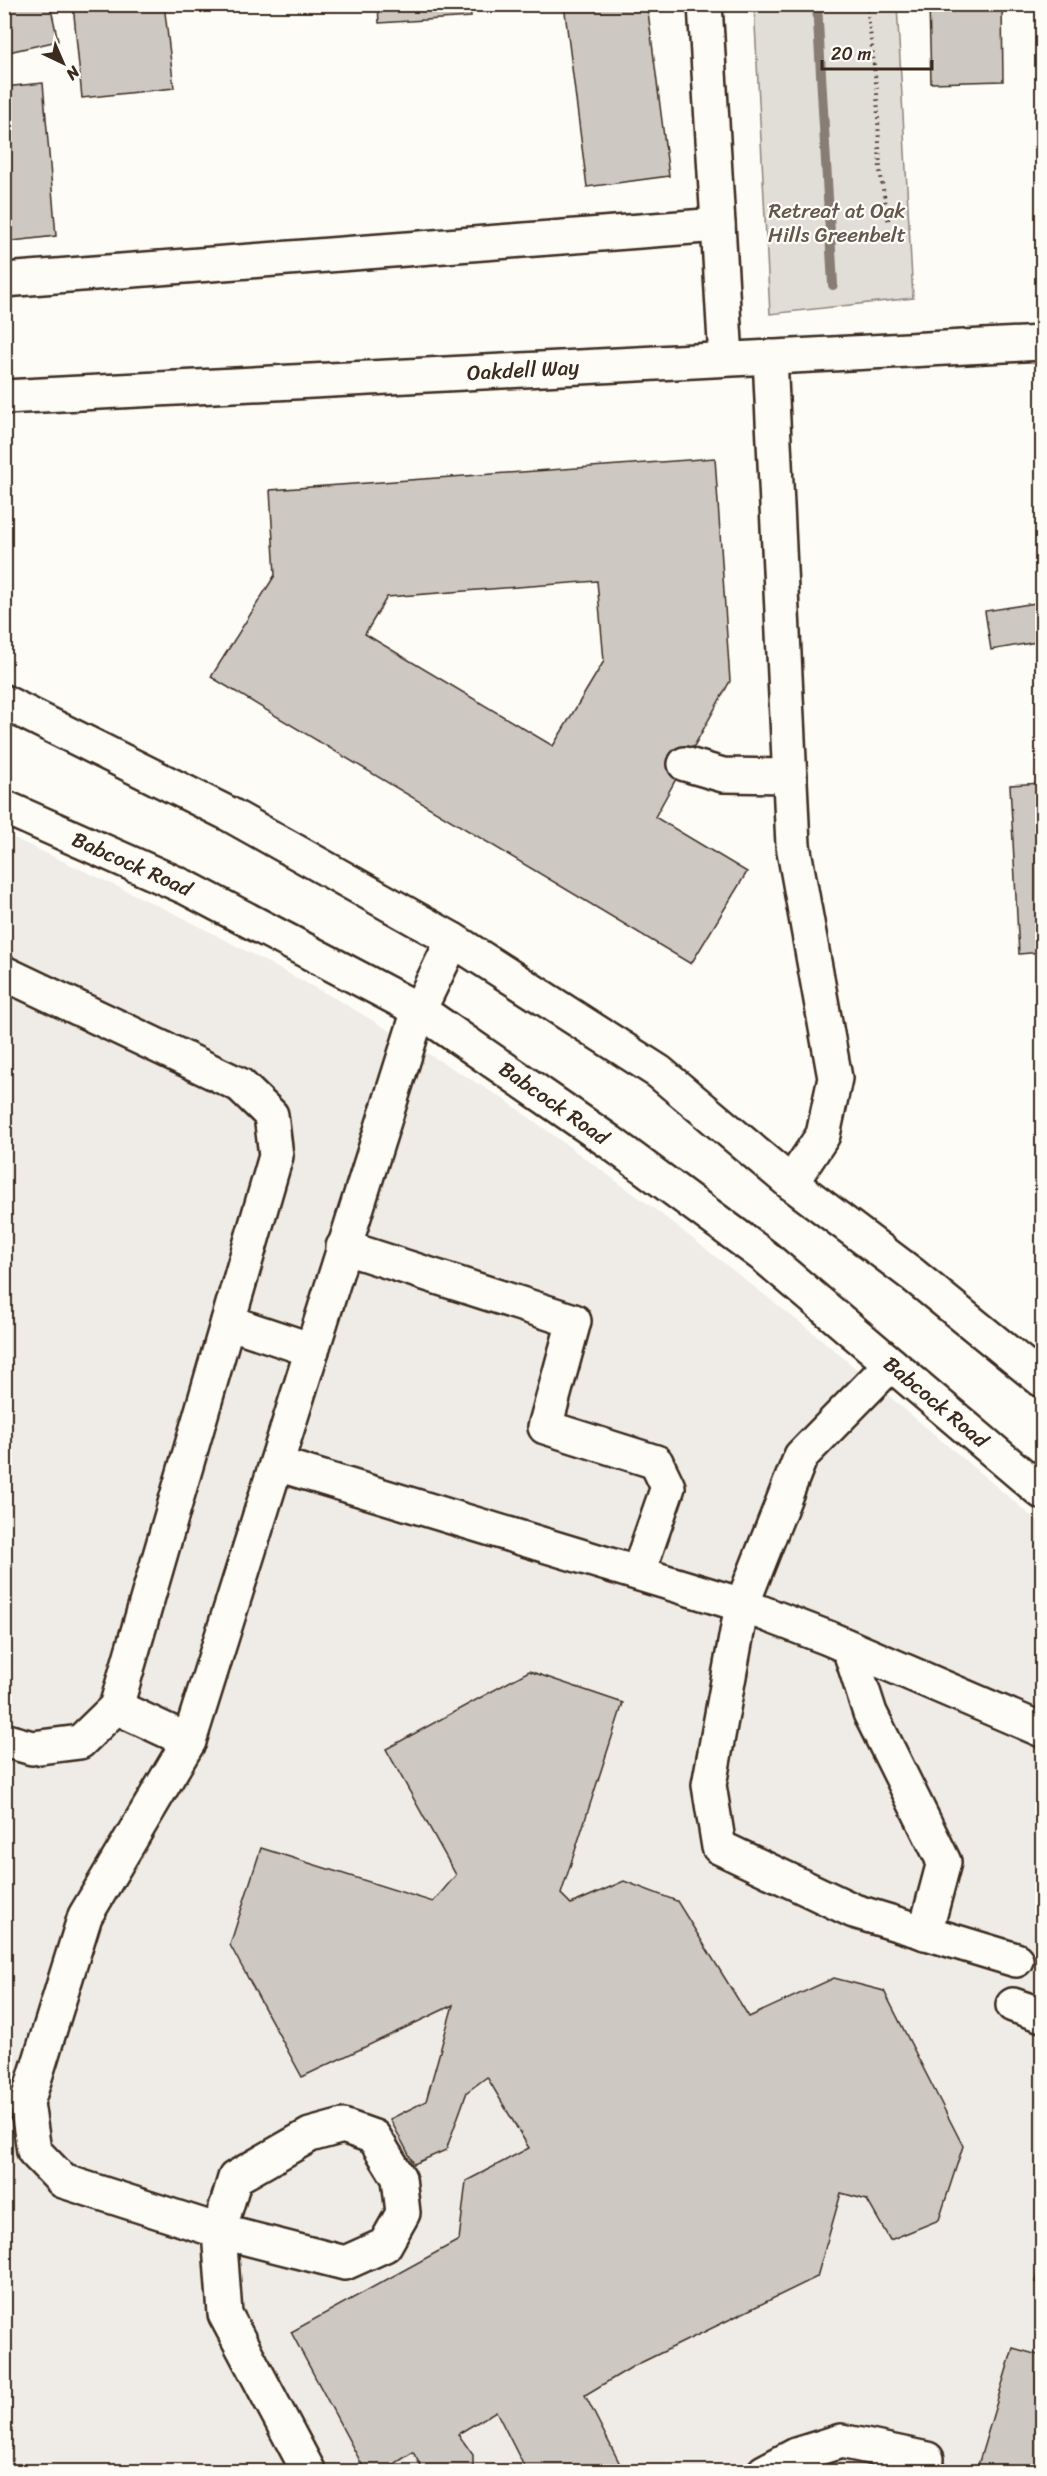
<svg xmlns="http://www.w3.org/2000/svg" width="1047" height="2476" font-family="Sriracha,sans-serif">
<rect width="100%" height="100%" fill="#fdfcf7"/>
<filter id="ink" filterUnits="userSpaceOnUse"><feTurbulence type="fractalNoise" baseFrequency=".0167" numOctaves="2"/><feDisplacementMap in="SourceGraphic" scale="12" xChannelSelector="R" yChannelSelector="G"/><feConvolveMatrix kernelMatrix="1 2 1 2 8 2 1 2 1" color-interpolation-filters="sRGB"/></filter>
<g filter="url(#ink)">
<path fill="#efece7" d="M5,834L178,915L340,1001L505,1100L652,1207L821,1339L1042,1525V2471L5,2472Z"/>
<path fill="#e1ded7" stroke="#8e847a" stroke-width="1.5" d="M754,5H897L913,298L770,314Z"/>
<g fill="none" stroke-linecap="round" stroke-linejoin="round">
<path stroke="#887d74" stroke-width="10" d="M817,4L833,285"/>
</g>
<g fill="#cdc8c2" stroke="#3b2a1e" stroke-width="1.5" fill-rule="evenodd">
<path d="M4,4H50L58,41L4,53Z"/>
<path d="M73,4H164L174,88L82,98Z"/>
<path d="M378,4H470L471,17L379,23Z"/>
<path d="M564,4H647L669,176L587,187Z"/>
<path d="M929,4H1002L1003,81L931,83Z"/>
<path d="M43,83L56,236L4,242V87Z"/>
<path d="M715,458L730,681L655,817L747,872L691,964L211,677L275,575L270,490ZM597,581L604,661L553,746L365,634L387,597Z"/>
<path d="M1042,602V641L991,650L985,611Z"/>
<path d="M1042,783V952L1019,954L1010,785Z"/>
<path d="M529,1671L623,1703L561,1894L571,1904L624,1881L677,1901L749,2017L834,1978L884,1991L963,2146L939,2220L890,2240L867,2200L841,2193L817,2277L632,2367L585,2395L624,2472H527L496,2411L458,2434L473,2455V2472H424L413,2452L382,2472H366L291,2332L459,2240L466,2181L529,2148L487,2077L467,2092L446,2150L414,2164L390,2119L426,2101L453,2005L302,2077L230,1945L261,1848L433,1902L456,1875L386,1749Z"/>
<path d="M1042,2256V2285L1035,2282Z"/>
<path d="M1013,2348L1042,2356V2472H976Z"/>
</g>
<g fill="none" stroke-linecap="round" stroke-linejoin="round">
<g stroke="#3b2a1e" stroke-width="38">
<g id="minor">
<path d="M705,4L726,359"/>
<path d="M4,280L718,225"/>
<path d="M770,357L793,845L835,1078L823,1135L791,1183"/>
<path d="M4,397L1042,343"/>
<path d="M685,764L723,775L790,776"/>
<path d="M4,973L240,1085L271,1115L276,1156L116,1707L80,1742L32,1748L4,1740"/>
<path d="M343,1247L574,1321L545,1427L656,1462L668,1487L638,1573"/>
<path d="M228,1322L312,1350"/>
<path d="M891,1364L801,1456L742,1605L709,1785L719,1847L854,1911L1016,1960"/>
<path d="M277,1464L742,1605L828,1638L1042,1730"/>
<path d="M849,1648L870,1713L944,1862L925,1933"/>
<path d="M116,1707L189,1741"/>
<path d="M1013,2005L1042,2015"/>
<path d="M309,2472L225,2314L219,2231L235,2178L310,2135L343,2126L374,2137L399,2178L403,2213L385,2245L345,2263L219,2231L63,2181L34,2151L27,2103L85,1916L189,1741L419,1010L453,940"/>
<path d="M764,2472L796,2455L841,2441L927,2459"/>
</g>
</g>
<g stroke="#3b2a1e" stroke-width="38">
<g id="major">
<path d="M4,702L227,813L453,940L659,1072L791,1183L913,1275L1042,1380"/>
<path d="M4,807L187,888L419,1010L610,1142L764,1256L1042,1492"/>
</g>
</g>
<path stroke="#3b2a1e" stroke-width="4" stroke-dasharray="1.5 4.5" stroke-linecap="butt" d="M867,4L877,92L880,171L889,224"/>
<use href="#minor" stroke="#fdfcf7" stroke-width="33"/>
<use href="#major" stroke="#fdfcf7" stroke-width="33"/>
</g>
</g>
<g text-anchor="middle" stroke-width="4.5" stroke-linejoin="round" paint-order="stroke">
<g font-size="21" fill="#64574c" stroke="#fdfcf7">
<text x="837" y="218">Retreat at Oak<tspan x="837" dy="24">Hills Greenbelt</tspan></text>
</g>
<g font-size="21" fill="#3b2a1e" stroke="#fdfcf7">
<text transform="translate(523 370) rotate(-3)" y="7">Oakdell Way</text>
<text transform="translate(132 864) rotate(24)" y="7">Babcock Road</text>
<text transform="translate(554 1103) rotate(35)" y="7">Babcock Road</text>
<text transform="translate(936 1402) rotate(40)" y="7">Babcock Road</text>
</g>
</g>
<rect width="1047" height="2476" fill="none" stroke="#fdfcf7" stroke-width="24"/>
<rect x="12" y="12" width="1023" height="2452" fill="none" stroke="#3b2a1e" stroke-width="2" filter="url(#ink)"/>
<g transform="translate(63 63) rotate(136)" stroke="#fdfcf7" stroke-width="4.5" paint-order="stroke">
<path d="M0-4.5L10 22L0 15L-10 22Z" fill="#3b2a1e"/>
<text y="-9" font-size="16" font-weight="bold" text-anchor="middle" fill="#3b2a1e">N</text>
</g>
<path d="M822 60v9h110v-9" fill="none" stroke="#3b2a1e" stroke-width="3"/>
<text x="831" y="60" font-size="18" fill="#3b2a1e" stroke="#fdfcf7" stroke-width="4.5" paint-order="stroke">20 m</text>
</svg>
